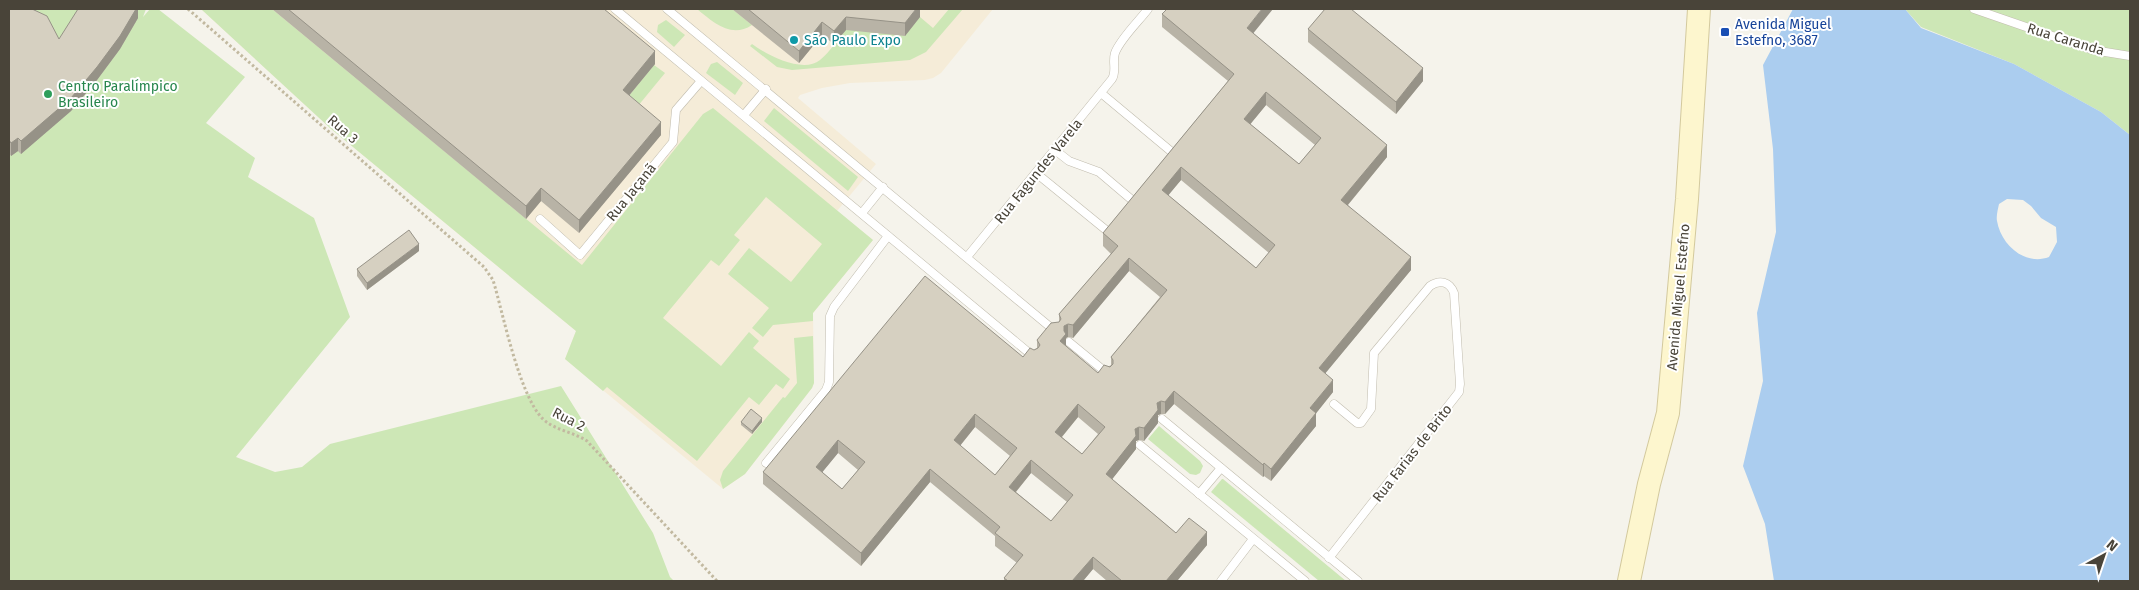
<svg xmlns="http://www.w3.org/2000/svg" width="2139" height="590" font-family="'Fira Sans',sans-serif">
<rect width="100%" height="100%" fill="#f5f3eb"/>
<path fill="#f5ecd8" d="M201,9H993L941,73L933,78L925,80L850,83L822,88L800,95L798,98L876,164L837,211L873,240L813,313L814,383L812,388L745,474L723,489L565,359L576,331L330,128Z"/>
<g fill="#cde7b6">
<path d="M9,9H146L143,17L150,9H158L245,77L206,123L255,158L248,177L314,218L350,317L236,457L275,472L302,467L330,444L561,386L653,533L670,577L674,581H9Z"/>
<path d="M201,9H272L582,265L703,114L713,108L873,240L813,313V321L773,325L763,337L752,328L769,308L728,274L749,248L791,282L822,244L766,197L734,235L740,240L719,266L711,260L663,318L721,366L749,332L759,341L753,348L790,379L783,389L776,384L759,405L749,397L697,461L607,387L603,391L565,359L576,331L330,128Z"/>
<path d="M697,9H732L752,25C731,39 713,22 697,9Z"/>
<path d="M949,9H963L926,52L910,60L792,70L777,67L750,46L752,44C767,55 803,74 820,60C830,52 838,39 846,30L920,17L933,28Z"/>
<path d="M1905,9H2130V135L2101,112L2014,64L1921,27Z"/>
<path d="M666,20L685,35L674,47L657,32L658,25Z"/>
<path d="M717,62L743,83L735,95L706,73L711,64Z"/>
<path d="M654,65L665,73L633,112L623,103Z"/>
<path d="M774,108L858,177L848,191L764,121Z"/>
<path d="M813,336L814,383L812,388L745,474L723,489L720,480L723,471L783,397L785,398L797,383L794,338Z"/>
<path d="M1159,426L1200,461L1203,466L1200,473L1196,475L1190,474L1148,439Z"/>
<path d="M1222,479H1223L1346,581H1319L1211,492Z"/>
</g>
<path fill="#abcdef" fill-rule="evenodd" d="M1793,9H1905L1921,28L2014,64L2101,112L2130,135V581H1774L1765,524L1743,466L1763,381L1757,313L1776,232L1773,149L1763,65ZM2007,199L2023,200L2031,206L2041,218L2056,227L2057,242L2049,257C2025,266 2001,245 1997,221C1996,216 1998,209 1999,204Z"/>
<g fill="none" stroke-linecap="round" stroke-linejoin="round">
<g stroke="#c1bcae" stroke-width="9">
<g id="lane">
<path d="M615,9L1034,357"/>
<path d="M667,9L1055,331"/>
<path d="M1974,9L2093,50L2130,56"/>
<path d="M1101,93L1173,153"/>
<path d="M744,115L766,89"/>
<path d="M1055,150L1069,161L1099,172L1132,200"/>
<path d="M1036,173L1106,230"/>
<path d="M862,213L883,187"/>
<path d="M540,219L580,255L673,142L676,110L701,81"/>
<path d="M967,257L1112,79C1117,71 1112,62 1115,53C1120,39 1139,21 1148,9"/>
<path d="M1069,342L1108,374"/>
<path d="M1162,419L1358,581"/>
<path d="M1140,445L1305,581"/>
<path d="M766,463L826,390L829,382L830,316L834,307L888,236"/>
<path d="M1199,494L1221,468"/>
<path d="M1329,558L1459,392L1460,384L1454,293C1450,282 1440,279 1430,286L1374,353L1371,409L1361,423H1357L1334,404"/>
<path d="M1221,581L1253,539"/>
</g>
</g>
<g stroke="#d3c99d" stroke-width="24">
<path id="secondary" d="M1629,581L1649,484L1668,413L1687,199L1699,9"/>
</g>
<path stroke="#c2b9a0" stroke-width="3" stroke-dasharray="2.5 2.5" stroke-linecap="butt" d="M188,9L484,267L493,280C503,312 521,407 548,423C560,431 575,433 587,441L717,581"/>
<use href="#lane" stroke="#fff" stroke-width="8"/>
<use href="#secondary" stroke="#fdf6ce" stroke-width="22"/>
</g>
<g fill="#b8b3a6" fill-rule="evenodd">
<path d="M9,9H34L59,39L138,9V18L120,49L97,80L71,111L21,154L18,151L11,156L9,153Z"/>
<path d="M272,9H604L655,64L629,95L661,135L579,233L541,201L526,219Z"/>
<path d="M732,9H920V17L905,36L846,30L834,44L822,35L799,63Z"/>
<path d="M1162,14L1253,33L1387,157L1348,205L1411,270L1325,373L1333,392L1316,413V426L1271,481L1264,476L1263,477L1174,404L1165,414H1161L1158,415V423L1144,441L1139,440L1136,441V449L1112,479L1176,533L1207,545L1177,581H1107L1093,569L1083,581H1004V578L1017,563L995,546V536L930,482L861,566L763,484V472L1023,357L1034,350L1037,348V340L1059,322V314L1111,254L1103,246V233L1228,81L1162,27ZM1266,105L1315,145L1299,164L1250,124ZM1181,180L1269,253L1256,268L1168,195ZM1129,271L1160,297L1111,357V365L1098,373L1066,346V338L1068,337L1073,338ZM1078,417L1098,434L1082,454L1062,437ZM975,427L1010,456L995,475L960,446ZM838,453L858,470L842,489L822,472ZM1031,473L1067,502L1051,521L1016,492Z"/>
<path d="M1308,29L1423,81L1396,114L1308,42Z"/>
<path d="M419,251L367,290L357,276V269Z"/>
<path d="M741,422H762L752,434L741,425Z"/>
</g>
<g fill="#969287">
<path d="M134,9H138V18L120,49L97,80L71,111L21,154V141Z"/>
<path d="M916,9H920V17L905,36V23Z"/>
<path d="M1262,9H1273L1247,41V28Z"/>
<path d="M846,17V30L834,44V31Z"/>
<path d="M822,22V35L799,63V51Z"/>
<path d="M655,51V64L623,103V90Z"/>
<path d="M1423,68V81L1396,114V102Z"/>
<path d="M1266,92V105L1244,132V119Z"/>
<path d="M661,122V135L579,233V220Z"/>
<path d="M18,138V151L11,156V143Z"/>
<path d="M1387,145V157L1341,213V200Z"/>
<path d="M1181,167V180L1162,203V190Z"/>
<path d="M541,188V201L526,219V206Z"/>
<path d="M419,244V251L367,290V283Z"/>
<path d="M1411,257V270L1319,381V368Z"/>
<path d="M1129,258V271L1073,338V325Z"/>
<path d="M1068,324V337L1066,338V347L1060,341L1064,326Z"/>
<path d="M1333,380V392L1310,421V408Z"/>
<path d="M1174,391V404L1165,414V402Z"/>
<path d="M1161,401V414L1158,415V423L1144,441V428L1157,403Z"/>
<path d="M1078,404V417L1055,445V432Z"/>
<path d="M1316,413V426L1271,481V469Z"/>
<path d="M975,414V427L954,453V440Z"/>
<path d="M762,418V422L752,434V431Z"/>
<path d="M1139,427V440L1136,441V449L1106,487V474L1135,429Z"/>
<path d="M838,440V453L816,480V467Z"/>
<path d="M1031,460V473L1009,500V487Z"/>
<path d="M1264,463V476L1263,477V465Z"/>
<path d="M930,469V482L861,566V553Z"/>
<path d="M1207,532V545L1177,581H1166Z"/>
<path d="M1093,557V569L1083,581H1072Z"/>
</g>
<g fill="#d6d0c1" stroke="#969287" fill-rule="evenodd">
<path d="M9,9H32L47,16L59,39L78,9H136L120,36L97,67L71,98L21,141L18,138L11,143L9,140Z"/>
<path d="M288,9H604L655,51L623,90L661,122L579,220L541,188L526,206Z"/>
<path d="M748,9H916L905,23L846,17L834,31L822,22L799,51Z"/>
<path d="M1167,9H1262L1247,28L1387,145L1341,200L1411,257L1319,368L1333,380L1310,408L1316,413L1271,469L1264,463L1263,465L1174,391L1165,402L1161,401L1157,403L1158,410L1144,428L1139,427L1135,429L1136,436L1106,474L1176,533L1189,518L1207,532L1166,581H1122L1093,557L1072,581H1008L1004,578L1023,555L995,533L1000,527L930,469L861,553L763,472L925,276L1023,357L1030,348L1034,350L1038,348L1040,345L1037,340L1051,323L1059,322L1061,319L1059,314L1118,246L1103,233L1234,74L1162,14ZM1266,92L1321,138L1299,164L1244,119ZM1181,167L1275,245L1256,268L1162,190ZM1129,258L1167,290L1111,357L1113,360V364L1110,367L1104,365L1098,373L1060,341L1066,334L1064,331V326L1068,324L1073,325ZM1078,404L1105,427L1082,454L1055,432ZM975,414L1017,448L995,475L954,440ZM838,440L865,462L842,489L816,467ZM1031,460L1073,495L1051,521L1009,487Z"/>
<path d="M1325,9H1351L1423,68L1396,102L1308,29Z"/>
<path d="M409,230L419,244L367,283L357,269Z"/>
<path d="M751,409L762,418L752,431L741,422Z"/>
</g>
<rect fill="#1a4fb4" stroke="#fff" stroke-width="2" x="1720" y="27" width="10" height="10" rx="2.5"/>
<circle fill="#0f9aa8" stroke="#fff" stroke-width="2" cx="794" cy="40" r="5"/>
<circle fill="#2e9e5b" stroke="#fff" stroke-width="2" cx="48" cy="94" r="5"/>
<g text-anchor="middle" stroke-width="4" stroke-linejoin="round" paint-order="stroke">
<g font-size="14" fill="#164399" stroke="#fff" text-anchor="start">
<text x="1735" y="29">Avenida Miguel<tspan x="1735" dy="16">Estefno, 3687</tspan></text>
</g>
<g font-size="14" fill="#494439" stroke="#fff">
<text transform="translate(2066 39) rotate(17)" y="5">Rua Caranda</text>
<text transform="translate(343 129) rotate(41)" y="5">Rua 3</text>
<text transform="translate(1038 171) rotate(-51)" y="5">Rua Fagundes Varela</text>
<text transform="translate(631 192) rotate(-51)" y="5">Rua Jaçanã</text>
<text transform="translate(1678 297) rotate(-85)" y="5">Avenida Miguel Estefno</text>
<text transform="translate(569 419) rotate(27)" y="5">Rua 2</text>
<text transform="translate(1412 453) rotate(-52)" y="5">Rua Farias de Brito</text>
</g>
<g font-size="14" fill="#0d838f" stroke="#fff" text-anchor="start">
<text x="804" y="45">São Paulo Expo</text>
</g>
<g font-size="14" fill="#27864d" stroke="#fff" text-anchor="start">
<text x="58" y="91">Centro Paralímpico<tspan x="58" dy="16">Brasileiro</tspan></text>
</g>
</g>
<rect width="2139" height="590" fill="none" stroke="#494439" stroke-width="20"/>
<g transform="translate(2104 555) rotate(40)" stroke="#ffffff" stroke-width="4" paint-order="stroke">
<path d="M0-4L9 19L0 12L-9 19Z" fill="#494439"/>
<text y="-8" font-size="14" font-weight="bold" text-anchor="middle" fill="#494439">N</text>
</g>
</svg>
